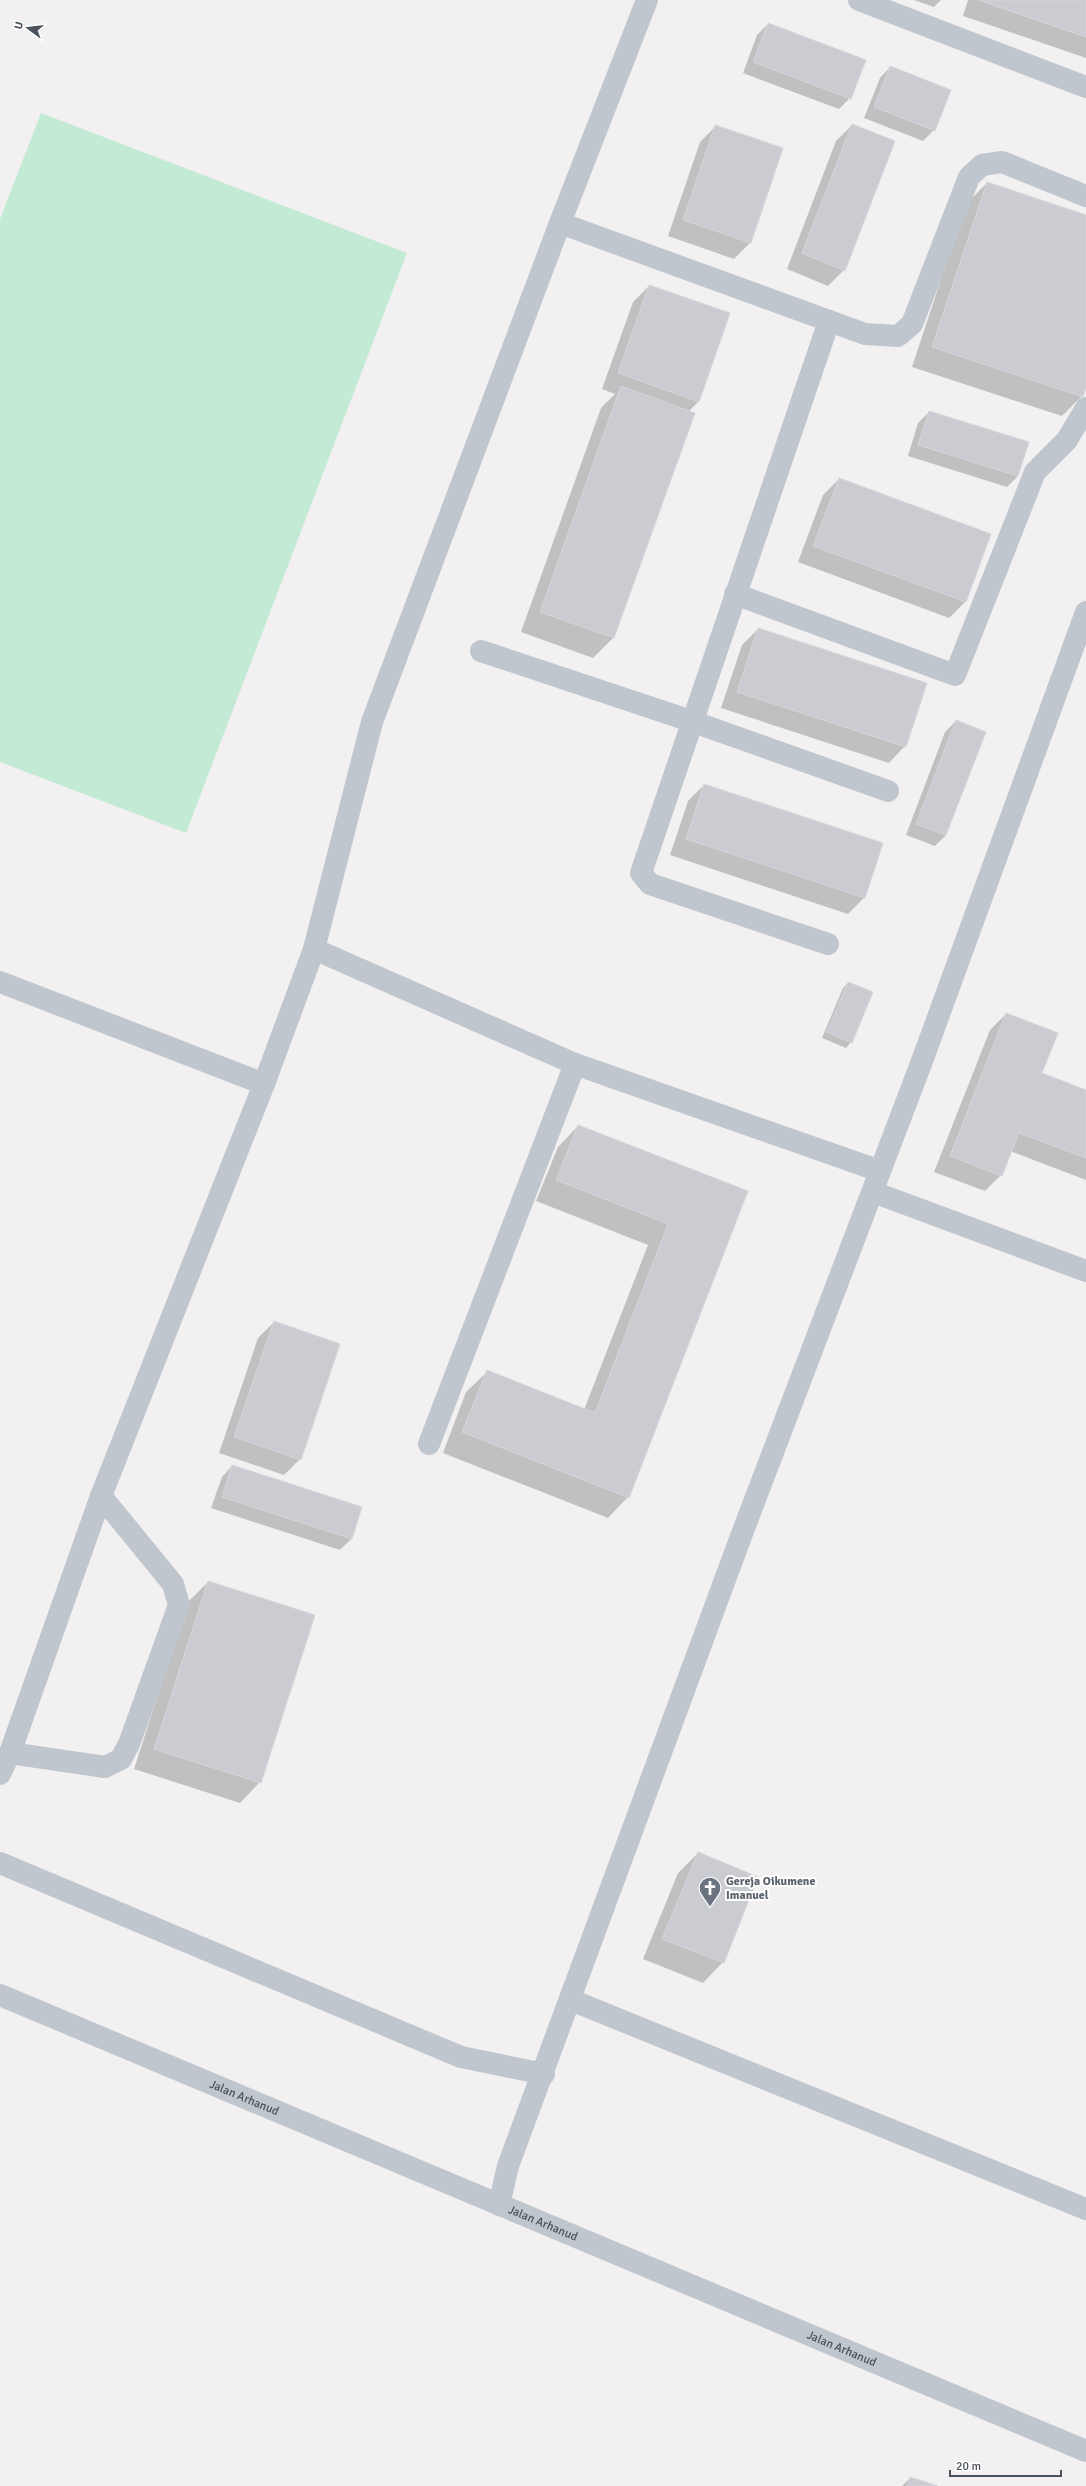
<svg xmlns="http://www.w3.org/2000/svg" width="1086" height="2486" font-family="Signika,sans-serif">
<rect width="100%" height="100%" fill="#f2f0f0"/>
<path fill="#c3ead4" d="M41,113L407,253L186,833L0,762V219Z"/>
<g fill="#0003">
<path d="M914,0H941L934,7Z"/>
<path d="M968,0H1086V58L963,16Z"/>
<path d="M768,24L850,98L839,109L743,73L757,35Z"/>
<path d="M890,67L934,130L923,141L864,118L880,78Z"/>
<path d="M852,125L844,270L828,286L787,269L836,141Z"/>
<path d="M716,126L782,149L750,243L734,259L668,236L700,142Z"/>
<path d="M987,183L1086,216V385L1082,396L1062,416L912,367L966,204Z"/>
<path d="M649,286L698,402L688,412L694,414L613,638L593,658L521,632L601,408L615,394L602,389L633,302Z"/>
<path d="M929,412L1018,476L1007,487L908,456L918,423Z"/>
<path d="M839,479L990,535L965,602L949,618L798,562L823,495Z"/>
<path d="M758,629L905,746L889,763L721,708L742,645Z"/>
<path d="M956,721L946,835L935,846L906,835L945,732Z"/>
<path d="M704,785L864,898L848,914L670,855L688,801Z"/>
<path d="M848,983L851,1042L846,1048L822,1038L843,988Z"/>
<path d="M1006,1014L1041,1074L1086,1091V1180L1010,1151L1001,1175L985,1191L934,1172L990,1030Z"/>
<path d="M578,1126L747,1192L628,1497L608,1518L443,1453L466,1392L487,1372L584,1410L648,1245L536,1201L558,1147Z"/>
<path d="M274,1322L300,1459L284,1475L219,1453L258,1338Z"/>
<path d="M232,1466L361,1507L351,1539L340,1550L211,1508L222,1477Z"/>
<path d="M208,1582L260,1782L240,1803L134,1769L188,1602Z"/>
<path d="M698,1853L723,1962L703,1983L643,1959L678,1873Z"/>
<path d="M910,2478L934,2486H902Z"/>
</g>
<g fill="#cbccd1" stroke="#d4d6da">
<path d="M978,0H1086V37Z"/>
<path d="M768,23L866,60L851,99L753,62Z"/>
<path d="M890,66L951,90L935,131L874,107Z"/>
<path d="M852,124L895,141L845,271L802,253Z"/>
<path d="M715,125L783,148L751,243L683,220Z"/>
<path d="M987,182L1086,215V388L1083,397L932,347Z"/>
<path d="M649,285L730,313L699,402L618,373Z"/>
<path d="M621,386L695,413L614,638L540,612Z"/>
<path d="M929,411L1029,442L1018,476L918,445Z"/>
<path d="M839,478L991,534L966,602L813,546Z"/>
<path d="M758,628L927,683L906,747L737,692Z"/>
<path d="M956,720L986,732L946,835L916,824Z"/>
<path d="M704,784L883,843L865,898L686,839Z"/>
<path d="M848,982L873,992L852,1043L827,1032Z"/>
<path d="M1006,1013L1058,1033L1042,1073L1086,1090V1158L1019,1133L1002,1176L950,1156Z"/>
<path d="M578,1125L748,1191L629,1498L462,1432L487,1370L595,1413L668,1224L556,1180Z"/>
<path d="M274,1321L340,1344L301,1460L234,1437Z"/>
<path d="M232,1465L362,1507L352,1539L222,1497Z"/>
<path d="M208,1581L315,1615L261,1783L154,1749Z"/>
<path d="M698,1852L758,1877L724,1963L662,1939Z"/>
<path d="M910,2477L938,2486H907Z"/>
</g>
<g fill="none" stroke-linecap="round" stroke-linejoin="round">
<g stroke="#c0c6cd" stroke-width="22">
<path d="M859,0L1086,87"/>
<path d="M560,223L865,334L898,336L912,324L969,177L982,165L1002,162L1086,196"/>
<path d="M735,594L955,675L1035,472L1067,440L1086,408"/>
<path d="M481,651L691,721L888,791"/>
<path d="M828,944L650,884L641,873L829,321"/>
<path d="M314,949L575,1064L880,1171"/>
<path d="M0,982L264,1084"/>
<path d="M873,1192L1086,1271"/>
<path d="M429,1444L575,1064"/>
<path d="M10,1753L105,1767L121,1759L129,1744L179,1605L173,1584L101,1496"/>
<path d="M0,1774L10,1753L101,1496L264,1084L314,949L372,722L560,223L647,0"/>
<path d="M0,1863L461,2057L544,2074"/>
<path id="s1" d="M0,1995L1086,2451"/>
<path d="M571,2000L1086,2209"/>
<path d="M499,2205L508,2166L743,1531L922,1061L1086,612"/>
</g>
</g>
<defs>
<g id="church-pin" transform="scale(1.15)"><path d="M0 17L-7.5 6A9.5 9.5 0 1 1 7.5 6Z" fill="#6b7280" stroke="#fff"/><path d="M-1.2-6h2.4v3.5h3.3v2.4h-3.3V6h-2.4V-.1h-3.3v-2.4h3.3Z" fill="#fff"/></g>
</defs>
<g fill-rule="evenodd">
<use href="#church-pin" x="710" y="1888"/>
</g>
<g text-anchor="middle" stroke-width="4" stroke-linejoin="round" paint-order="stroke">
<g font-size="12" font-weight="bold" fill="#5b616d" stroke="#fff" text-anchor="start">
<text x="726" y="1885">Gereja Oikumene<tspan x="726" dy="14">Imanuel</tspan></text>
</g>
<g font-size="12" fill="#4a525b" stroke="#fff">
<text dy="4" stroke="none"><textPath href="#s1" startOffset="265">Jalan Arhanud</textPath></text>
<text dy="4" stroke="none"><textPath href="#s1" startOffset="589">Jalan Arhanud</textPath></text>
<text dy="4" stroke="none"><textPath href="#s1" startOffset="913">Jalan Arhanud</textPath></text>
</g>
</g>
<g transform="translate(28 28) rotate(285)" stroke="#ffffff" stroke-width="3" paint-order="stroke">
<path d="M0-3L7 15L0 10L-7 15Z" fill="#4a525b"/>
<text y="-6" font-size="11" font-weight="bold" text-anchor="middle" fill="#4a525b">U</text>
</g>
<path d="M950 2470v6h111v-6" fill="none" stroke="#4a525b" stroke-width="2"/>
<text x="956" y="2470" font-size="12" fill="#4a525b" stroke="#ffffff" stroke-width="3" paint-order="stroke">20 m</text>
</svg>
